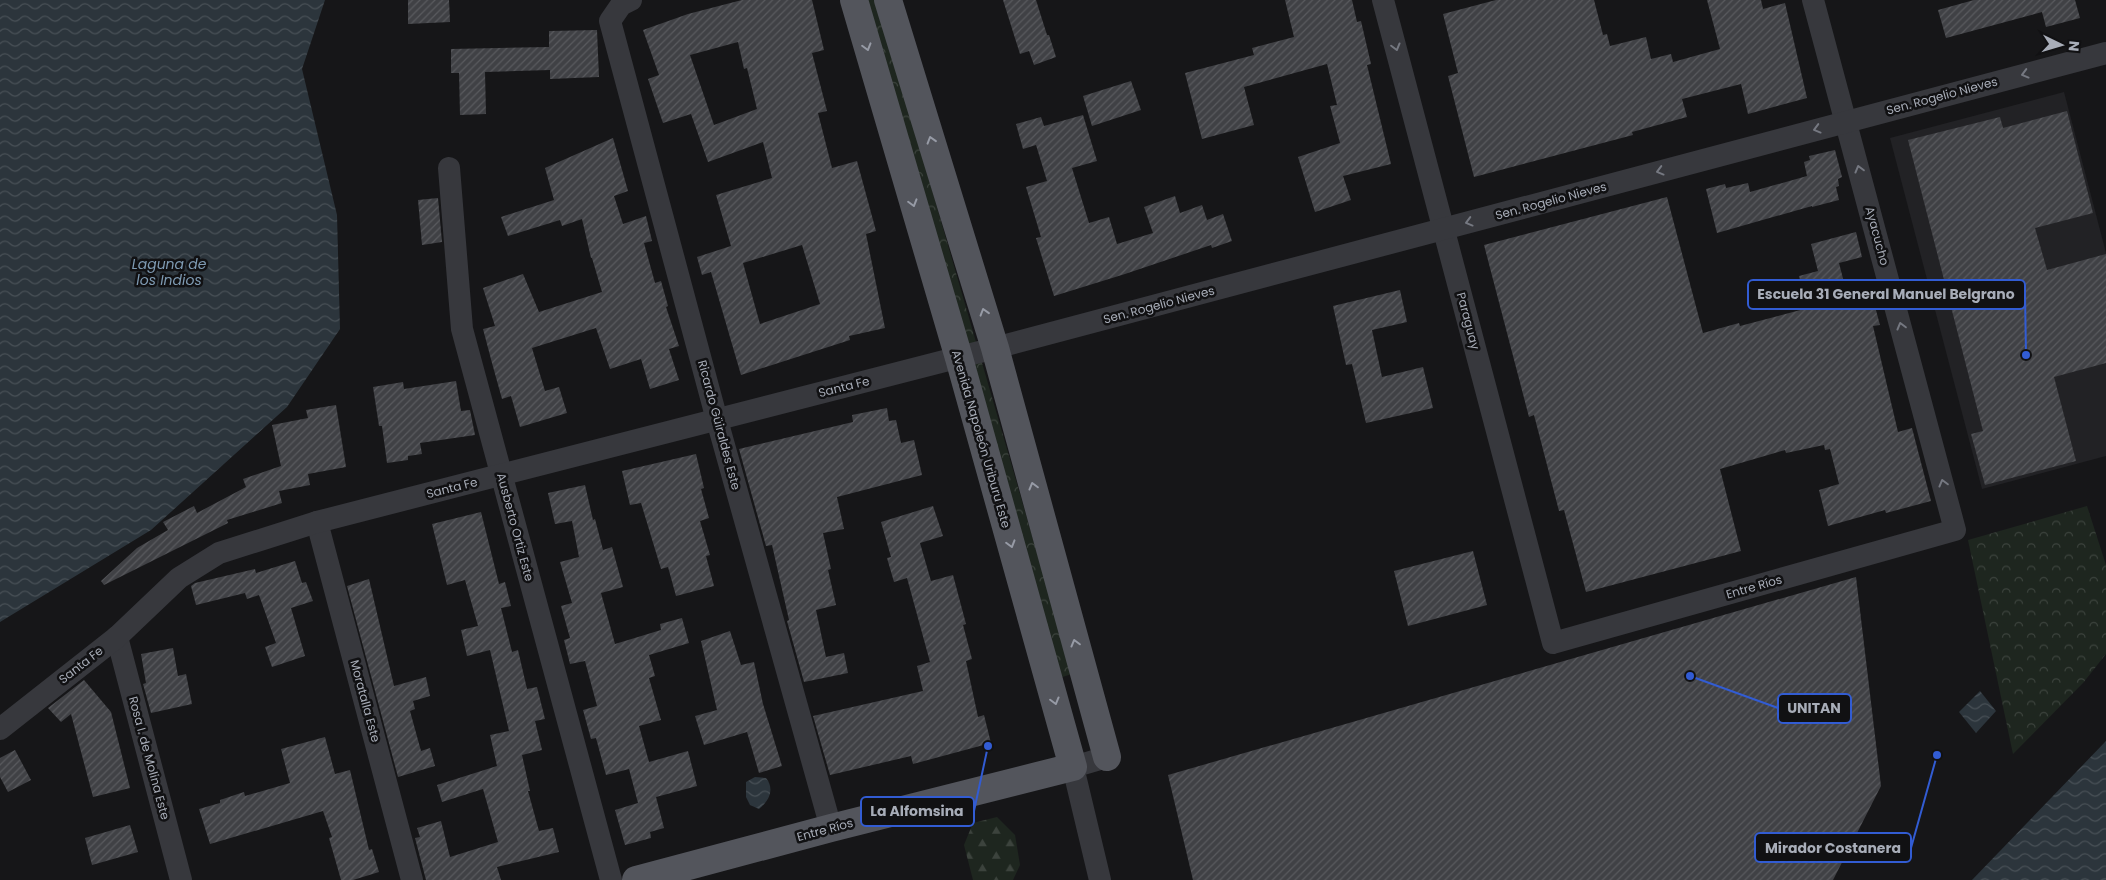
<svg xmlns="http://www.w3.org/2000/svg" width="2106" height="880" font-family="Poppins,sans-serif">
<defs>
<pattern id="forest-firs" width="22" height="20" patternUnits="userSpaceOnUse" patternTransform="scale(1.25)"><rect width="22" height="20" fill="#1e261f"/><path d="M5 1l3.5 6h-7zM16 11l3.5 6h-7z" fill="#3c433d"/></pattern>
<pattern id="park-crowns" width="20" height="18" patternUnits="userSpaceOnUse" patternTransform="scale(1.25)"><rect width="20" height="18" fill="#1e261f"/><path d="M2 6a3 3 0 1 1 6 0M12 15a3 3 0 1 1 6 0" fill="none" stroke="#3c433d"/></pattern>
<pattern id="water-waves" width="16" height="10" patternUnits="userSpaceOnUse" patternTransform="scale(1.25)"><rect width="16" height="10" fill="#2c353c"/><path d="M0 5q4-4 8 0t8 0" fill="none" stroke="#485056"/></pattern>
<pattern id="building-hatch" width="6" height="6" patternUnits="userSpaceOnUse" patternTransform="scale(1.25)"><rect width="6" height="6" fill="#404145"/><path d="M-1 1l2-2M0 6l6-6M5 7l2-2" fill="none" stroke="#595a5e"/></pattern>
</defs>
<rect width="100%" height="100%" fill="#161618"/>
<path fill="#222225" d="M2064,92L2106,253V456L1982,489L1890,138Z"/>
<path fill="url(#forest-firs)" d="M997,817L1015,835L1020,865L1013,880H973L964,845L973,823Z"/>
<g fill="url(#park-crowns)">
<path d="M865,0H877L1072,674L1059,678Z"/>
<path d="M2087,506L2106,565V654L2083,683L2013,754L1968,540Z"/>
</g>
<g fill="url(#water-waves)">
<path d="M0,0H325L302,69L337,215L340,329L287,407L151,530L0,622Z"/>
<path d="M1980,691L1996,711L1976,733L1959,712Z"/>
<path d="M2106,741V880H1972Z"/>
<path d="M755,777L766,778C775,789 769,801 759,809L750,805L746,797V782Z"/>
</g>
<g fill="url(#building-hatch)" fill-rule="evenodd">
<path d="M408,0H449L450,22L408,24Z"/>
<path d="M742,0H812L824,50L812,53L827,111L818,113L832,168L857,161L876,231L866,234L885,328L849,336L850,340L741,375L711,272L702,275L697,257L731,246L716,195L772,178L763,142L708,162L691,114L663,123L648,79L659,75L643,30L688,14ZM738,42L744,69L747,68L757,109L714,125L690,55ZM802,245L820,304L760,324L743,263Z"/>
<path d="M1003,0H1036L1047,35H1049L1056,57L1034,65L1029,51L1020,54Z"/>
<path d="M1285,0H1352L1357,22L1361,21L1371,64L1367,65L1391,164L1343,176L1351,200L1315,212L1298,157L1340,143L1330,106L1337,105L1327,64L1244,87L1254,125L1202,139L1185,73L1254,55L1252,48L1294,37Z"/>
<path d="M1496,0H1594L1603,35L1607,34L1610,46L1646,37L1651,59L1671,54L1673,62L1720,49L1707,0H1761L1763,9L1785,3L1807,98L1748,114L1741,84L1682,99L1687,117L1632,132L1633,135L1474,177L1448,76L1458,73L1443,14Z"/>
<path d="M1974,0H2075L2080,18L2046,27L2042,12L1946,38L1938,10Z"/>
<path d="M597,30L599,77L550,79V70L485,72L486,114L460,115L459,73H451V49L549,47V31Z"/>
<path d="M1131,81L1141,110L1092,126L1083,96Z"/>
<path d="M2067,111L2093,213L2035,228L2047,270L2106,254V363L2054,377L2076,461L1985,485L1971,434L1983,431L1908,140L2000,117L2003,128Z"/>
<path d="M1083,115L1097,161L1072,168L1089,223L1109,217L1117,244L1153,233L1144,207L1175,196L1180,213L1202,205L1207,220L1223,214L1232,241L1212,248L1211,245L1125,274L1054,296L1036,238L1041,237L1026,187L1047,181L1036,145L1023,149L1016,124L1041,117L1044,126Z"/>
<path d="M613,138L628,191L614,196L623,224L646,216L652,241L644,243L655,283L661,281L668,306L666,307L679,346L669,349L679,380L650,389L641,359L610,369L596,328L532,348L545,391L559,387L567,413L520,427L511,396L502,399L492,363L483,329L495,326L483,288L523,274L539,312L602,292L592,258H591L582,219L562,226L560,220L508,236L501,217L554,200L545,168Z"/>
<path d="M1835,150L1842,177L1838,179L1839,186L1836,187L1839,200L1812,207V206L1717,233L1706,189L1725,184L1726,188L1748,183L1750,192L1807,176L1804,162L1810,160L1809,156Z"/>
<path d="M1667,197L1703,333L1739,323L1740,326L1808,308L1799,276L1818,271L1811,244L1856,232L1862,257L1839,263L1848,298L1871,292L1880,325L1873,326L1898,432L1912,428L1931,501L1886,513L1885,510L1828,526L1819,490L1839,484L1830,449L1825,450L1824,445L1786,453L1785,450L1720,469L1741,551L1586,592L1564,510L1559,511L1534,415L1529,417L1484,245Z"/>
<path d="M438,198L442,242L422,245L418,200Z"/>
<path d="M1400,290L1407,322L1372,330L1382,377L1423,367L1433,408L1366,423L1352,364L1346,365L1333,306Z"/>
<path d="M456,381L461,411L470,410L475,435L420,443L422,454L408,456V460L387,463L382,426H379L373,387L403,382L404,389Z"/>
<path d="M336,405L346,467L308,474L310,485L279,491L282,503L227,520L228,523L104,585L101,581L137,548L168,530L163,522L194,506L197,513L246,487L243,479L281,466L272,425L308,418L306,410Z"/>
<path d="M887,408L889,421L896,420L901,443L914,440L922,475L837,497L844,529L823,533L831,569L828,570L836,605L816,610L826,657L844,653L848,673L804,682L787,621L789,620L772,545L766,546L739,449L853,422L852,415Z"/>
<path d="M696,454L704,488L701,489L709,518L700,521L710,555L706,556L714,586L676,596L668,567L661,569L641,503L630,505L622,471Z"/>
<path d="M585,485L593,520L595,519L603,550L612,547L623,587L601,593L615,644L661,630L660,624L682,618L689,643L649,655L655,676L649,678L661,720L639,726L649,762L688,751L697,786L656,797L664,828L650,832L651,838L625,845L615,810L638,803L629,769L606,775L596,738L591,739L583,710L597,706L585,661L570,664L564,640L570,638L561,606L572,603L560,562L579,557L572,521L555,524L548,493Z"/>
<path d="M933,506L943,536L920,543L931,581L953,575L966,624L963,625L972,659L966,661L978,717L984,715L991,743L913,764L911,756L830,775L813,716L923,691L917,666L930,662L907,578L894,582L887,558L891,557L881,522Z"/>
<path d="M481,512L499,584L505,582L511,606L501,608L512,652L518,650L527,689L537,687L545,719L535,721L542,750L522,755L530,791H528L539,831L553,828L559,852L497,867L501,880H426L415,838L420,837L417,828L441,821L450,857L498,842L483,789L442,802L437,785L497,766L490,735L509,731L490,650L467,656L461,630L478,626L465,580L447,585L432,524Z"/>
<path d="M1473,551L1487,605L1408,626L1394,571Z"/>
<path d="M295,561L302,583L306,582L313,601L291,608L305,656L272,667L265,647L276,643L259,595L247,599L245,593L196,605L191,586L195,583L255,569L256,573Z"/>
<path d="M1856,577L1881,786L1833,880H1193L1168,775Z"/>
<path d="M369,579L394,686L426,677L430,696L413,701L415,709L410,711L421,751L430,748L435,766L398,777L347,586Z"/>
<path d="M730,631L741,665L754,662L763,704L782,766L759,773L747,732L704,745L695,716L717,710L701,641Z"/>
<path d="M173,648L178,676L186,674L192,704L151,713L143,684L146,683L141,654Z"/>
<path d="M84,680L111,712L130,788L93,797L71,714L61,722L48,708Z"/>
<path d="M325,737L335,774L350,770L369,850L372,849L379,872L353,880H341L329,838L332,837L323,811L210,844L199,809L220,803V800L244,792L245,796L290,783L281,749Z"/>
<path d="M15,750L31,780L8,792L0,777V758Z"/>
<path d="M130,825L138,852L92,865L85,838Z"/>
</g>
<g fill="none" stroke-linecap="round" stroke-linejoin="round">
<g stroke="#37383d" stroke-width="22">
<path d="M631,0L621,5L610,21L717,420L831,828"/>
<path d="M1383,0L1553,643L1955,530L1813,0"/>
<path d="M449,168L462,329L611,880"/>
<path d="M317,522L412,880"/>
<path d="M117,637L181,880"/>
<path d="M0,729L117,637L179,578L219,553L317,522L995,348L2106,53"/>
<path d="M1100,880L1073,767L1107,757"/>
</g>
<g stroke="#53555c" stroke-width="28">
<path d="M888,0L995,348L1107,757"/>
<path d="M636,880L831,828L1073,767L959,358L854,0"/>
</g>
</g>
<defs><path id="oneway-chevron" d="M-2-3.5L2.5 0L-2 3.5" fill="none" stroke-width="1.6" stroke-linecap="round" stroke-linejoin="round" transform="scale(1.25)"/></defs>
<g stroke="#979ba6">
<use href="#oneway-chevron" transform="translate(867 47) rotate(74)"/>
<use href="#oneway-chevron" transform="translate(931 140) rotate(-107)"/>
<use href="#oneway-chevron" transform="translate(913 203) rotate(74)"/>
<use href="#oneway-chevron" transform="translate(984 312) rotate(-107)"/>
<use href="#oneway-chevron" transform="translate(1033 486) rotate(-105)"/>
<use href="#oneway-chevron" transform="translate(1011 544) rotate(74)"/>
<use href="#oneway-chevron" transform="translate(1075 643) rotate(-105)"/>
<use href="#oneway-chevron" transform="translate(1055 701) rotate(75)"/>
</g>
<g stroke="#757881">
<use href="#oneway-chevron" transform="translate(1396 47) rotate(75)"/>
<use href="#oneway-chevron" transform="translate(2025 74) rotate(165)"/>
<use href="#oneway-chevron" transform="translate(1817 129) rotate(165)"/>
<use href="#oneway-chevron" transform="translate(1859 169) rotate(-105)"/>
<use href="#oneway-chevron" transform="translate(1660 171) rotate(165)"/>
<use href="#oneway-chevron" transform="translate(1469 222) rotate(165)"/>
<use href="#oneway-chevron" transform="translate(1901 326) rotate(-105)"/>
<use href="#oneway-chevron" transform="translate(1943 483) rotate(-105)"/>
</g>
<g text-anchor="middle" stroke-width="5" stroke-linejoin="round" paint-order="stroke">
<g font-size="12" fill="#a8adb8" stroke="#111113">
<text transform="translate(1942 96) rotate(-15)" y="4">Sen. Rogelio Nieves</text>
<text transform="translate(1551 201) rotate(-15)" y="4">Sen. Rogelio Nieves</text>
<text transform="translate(1877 236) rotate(75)" y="4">Ayacucho</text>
<text transform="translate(1159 305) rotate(-15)" y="4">Sen. Rogelio Nieves</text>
<text transform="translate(1468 321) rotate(75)" y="4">Paraguay</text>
<text transform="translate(844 387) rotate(-14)" y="4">Santa Fe</text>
<text transform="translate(719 425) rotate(75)" y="4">Ricardo Güiraldes Este</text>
<text transform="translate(981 439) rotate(74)" y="4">Avenida Napoleón Uriburu Este</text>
<text transform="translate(452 488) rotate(-14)" y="4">Santa Fe</text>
<text transform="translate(515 527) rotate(75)" y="4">Ausberto Ortiz Este</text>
<text transform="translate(1754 587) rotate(-16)" y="4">Entre Ríos</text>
<text transform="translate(81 665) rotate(-38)" y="4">Santa Fe</text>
<text transform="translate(365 701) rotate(75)" y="4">Moratalla Este</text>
<text transform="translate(149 758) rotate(75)" y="4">Rosa I. de Molina Este</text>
<text transform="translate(825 830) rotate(-15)" y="4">Entre Ríos</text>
</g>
<g font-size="14" font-style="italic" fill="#7f9bb3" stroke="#111113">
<text x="169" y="269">Laguna de<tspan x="169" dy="16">los Indios</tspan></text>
</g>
</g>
<path fill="none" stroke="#325cd3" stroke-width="2" d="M2026 355L2025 294M1690 676L1778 708M988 746L974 811M1937 755L1911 848"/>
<g fill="#325cd3" stroke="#111113" stroke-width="2">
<circle cx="2026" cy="355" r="5"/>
<circle cx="1690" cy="676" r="5"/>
<circle cx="988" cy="746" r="5"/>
<circle cx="1937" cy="755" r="5"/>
</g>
<g fill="#111113" stroke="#325cd3" stroke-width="2">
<rect x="1748" y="280" width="277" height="29" rx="5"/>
<rect x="1778" y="694" width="73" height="29" rx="5"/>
<rect x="861" y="797" width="113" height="29" rx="5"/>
<rect x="1755" y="833" width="156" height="29" rx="5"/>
</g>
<g font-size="14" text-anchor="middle" font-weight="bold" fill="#a8adb8">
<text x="1886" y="299">Escuela 31 General Manuel Belgrano</text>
<text x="1814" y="713">UNITAN</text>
<text x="917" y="816">La Alfomsina</text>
<text x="1833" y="853">Mirador Costanera</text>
</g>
<g transform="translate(2061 45) rotate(95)" stroke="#111113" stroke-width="4" paint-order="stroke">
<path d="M0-4L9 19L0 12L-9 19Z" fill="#a8adb8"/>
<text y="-8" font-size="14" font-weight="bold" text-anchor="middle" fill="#a8adb8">N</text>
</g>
</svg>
